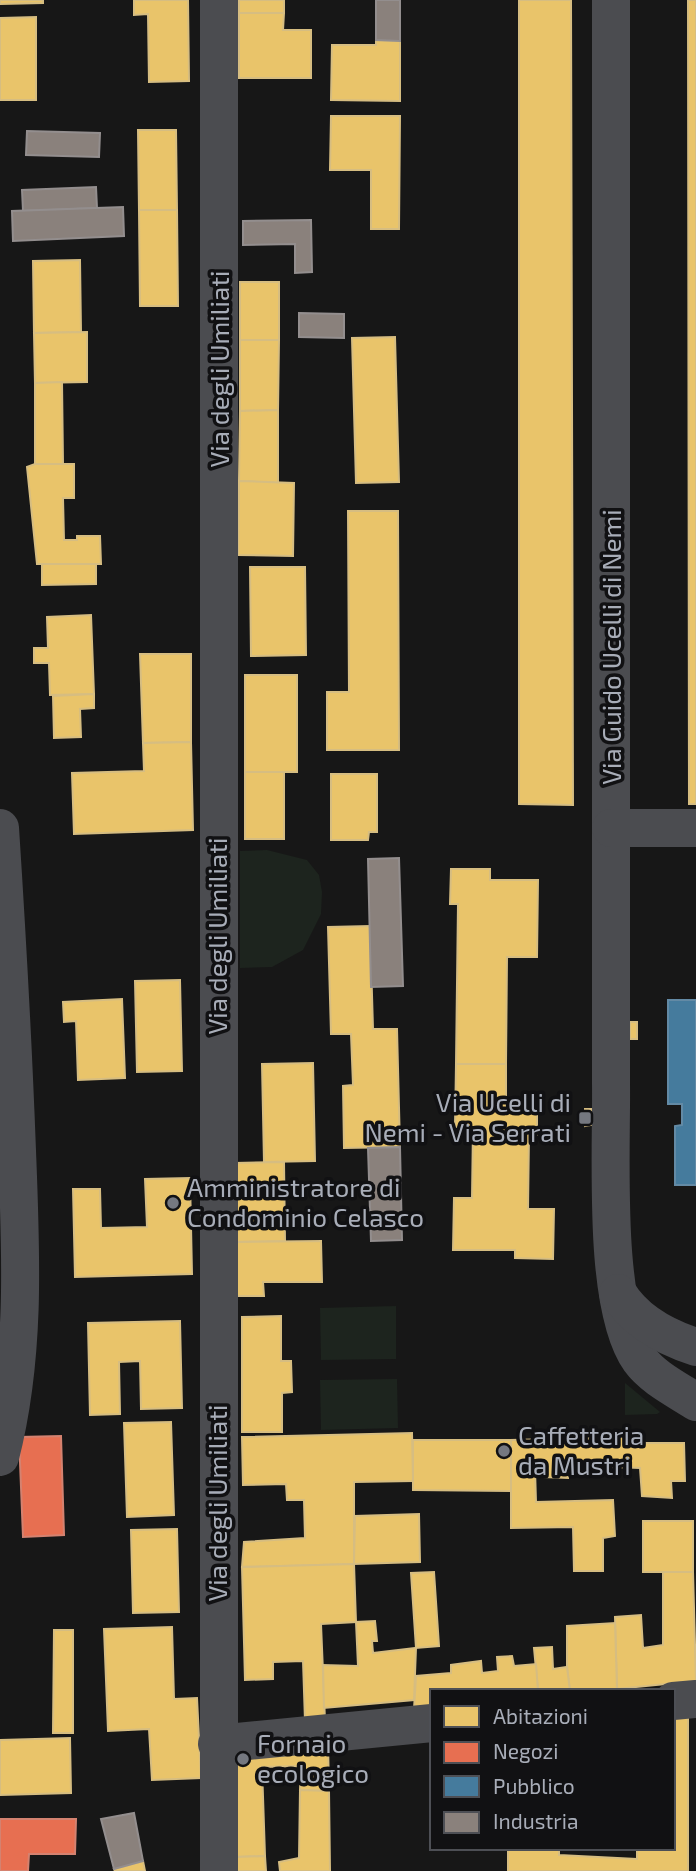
<svg xmlns="http://www.w3.org/2000/svg" width="696" height="1871" font-family="'Exo 2',sans-serif">
<rect width="100%" height="100%" fill="#171717"/>
<g fill="#1d241e">
<path d="M267,850L307,860L319,875L322,892L321,914L303,950L272,967L240,968V851Z"/>
<path d="M396,1306V1359L321,1360L320,1308Z"/>
<path d="M397,1379L398,1428L321,1430L320,1380Z"/>
<path d="M625,1383L660,1412L657,1414L625,1415Z"/>
</g>
<g fill="#e9c46a" stroke="#d6bd81" stroke-width="2">
<path d="M0,0H43V3L0,4Z"/>
<path d="M134,0H188L189,81L149,82L148,14L134,15Z"/>
<rect x="239" y="0" width="45" height="13"/>
<path d="M519,0H571L573,805L519,804Z"/>
<path d="M688,0H696V804H689Z"/>
<path d="M239,13H284L283,30H311V78H239Z"/>
<path d="M36,17V100H0V18Z"/>
<path d="M376,40L400,41V101L331,100L332,45H376Z"/>
<path d="M331,116H400L399,229H371V170H330Z"/>
<path d="M138,130H176L177,210H139Z"/>
<path d="M139,210H177L178,306H140Z"/>
<path d="M80,260L81,332L34,333L33,261Z"/>
<rect x="240" y="282" width="39" height="58"/>
<path d="M87,332V382L35,383L34,333Z"/>
<path d="M395,337L399,482L356,483L352,338Z"/>
<path d="M240,340H279L278,410L240,411Z"/>
<path d="M62,382L63,464H35V383Z"/>
<path d="M278,410V483L239,481L240,411Z"/>
<path d="M35,464H74V498H63L64,540H77V536H100L101,564H37L27,467Z"/>
<path d="M239,481L294,483L293,556L238,555Z"/>
<path d="M348,511H398L399,750H327V692H349Z"/>
<path d="M42,564H96V584L42,585Z"/>
<path d="M250,567H305L306,655L251,656Z"/>
<path d="M91,615L94,694L50,695L49,663H34V648H48L47,617Z"/>
<path d="M140,654H191V742L143,743Z"/>
<rect x="245" y="675" width="52" height="97"/>
<path d="M94,694V708L80,709L81,737L54,738L53,696Z"/>
<path d="M191,742L193,830L74,834L72,773L144,771L143,743Z"/>
<rect x="245" y="772" width="39" height="67"/>
<path d="M331,774H377V832H369L368,840H331Z"/>
<path d="M451,869H490V880H538L537,957H507L506,1064H456L458,904H450Z"/>
<path d="M370,926L373,1029H397L400,1147L344,1148L343,1086L353,1085L351,1034H331L328,927Z"/>
<path d="M180,980L182,1071L137,1072L135,981Z"/>
<path d="M122,999L125,1078L78,1080L76,1021L64,1022L63,1002Z"/>
<rect x="630" y="1022" width="7" height="17"/>
<path d="M313,1063L315,1161L264,1162L262,1064Z"/>
<path d="M456,1064H506V1105H537V1135H529L528,1209H554L553,1259L515,1258V1250H453L454,1198H472L473,1127H455Z"/>
<path d="M585,1109H591V1125L585,1126Z"/>
<path d="M284,1162L285,1241L237,1242L235,1163Z"/>
<path d="M190,1178L192,1274L75,1277L73,1189H100L101,1228L147,1227L145,1179Z"/>
<path d="M321,1241L322,1282H263L264,1296H237V1242Z"/>
<path d="M281,1316V1361H291L292,1392L282,1393V1432H242V1317Z"/>
<path d="M180,1321L182,1408L141,1409L140,1361L119,1362L120,1414L90,1415L88,1323Z"/>
<path d="M171,1422L174,1515L127,1517L124,1423Z"/>
<path d="M412,1433L413,1481L354,1482V1564L242,1567L244,1542L305,1538L304,1500H287L286,1484L243,1485L242,1437Z"/>
<path d="M641,1437L645,1443H684L685,1481H671L672,1498L642,1496L640,1468L614,1467L568,1470V1478L543,1477L542,1469H535L536,1502L613,1500L615,1536L603,1538V1571H574L573,1527L511,1528V1440Z"/>
<path d="M413,1440H511V1491L413,1490Z"/>
<path d="M419,1514L420,1562L354,1564L355,1516Z"/>
<rect x="643" y="1521" width="50" height="51"/>
<path d="M177,1529L179,1612L133,1613L131,1530Z"/>
<path d="M354,1564L356,1622L321,1624L325,1720L305,1721L303,1661L273,1662V1679L245,1680L242,1567Z"/>
<path d="M434,1572L439,1646L416,1648L411,1573Z"/>
<path d="M663,1572H693L696,1681L617,1689L615,1617L641,1615L643,1648L663,1645Z"/>
<path d="M375,1621L377,1641H372L373,1653L416,1648L414,1700L324,1708L323,1665L358,1666L356,1622Z"/>
<path d="M615,1623L617,1689L570,1691L567,1667V1626Z"/>
<path d="M172,1627L174,1699L197,1698L201,1778L152,1780L149,1729L108,1731L104,1629Z"/>
<path d="M54,1630H73V1733H53Z"/>
<path d="M552,1647L553,1669L567,1667L570,1691H538L534,1648Z"/>
<path d="M512,1656L514,1666L536,1664L538,1691H432V1707L414,1709L416,1676L451,1673V1665L481,1661L482,1673L498,1671L497,1657Z"/>
<path d="M688,1716V1871H508V1848H559V1855L637,1859V1848H673V1717Z"/>
<path d="M70,1738L71,1793L0,1795V1740Z"/>
<path d="M328,1740L329,1791L300,1790L301,1766L262,1767L265,1856L236,1857L235,1749Z"/>
<path d="M300,1790L329,1791L330,1871H280L279,1862L299,1858Z"/>
<path d="M265,1856L266,1871H236V1857Z"/>
<path d="M143,1861L145,1871H115L114,1869Z"/>
</g>
<g fill="#e76f51" stroke="#d48270" stroke-width="2">
<path d="M61,1436L64,1535L23,1537L19,1437Z"/>
<path d="M0,1819H76L75,1854H29L28,1871H0Z"/>
</g>
<path fill="#457b9d" stroke="#638aa5" stroke-width="2" d="M668,1000H696V1185H675V1126L682,1125V1104H668Z"/>
<g fill="#8a817c" stroke="#938e8e" stroke-width="2">
<path d="M376,0H400V41L376,40Z"/>
<path d="M27,131L100,133L99,157L26,155Z"/>
<path d="M96,187L97,208L23,211L22,190Z"/>
<path d="M123,207L124,236L13,241L12,211Z"/>
<path d="M311,220L312,272L295,273V244L243,245V221Z"/>
<path d="M299,313L344,314V338L299,337Z"/>
<path d="M399,858L403,986L371,987L368,859Z"/>
<path d="M400,1147L402,1240L371,1241L368,1148Z"/>
<path d="M134,1813L143,1861L114,1869L101,1819Z"/>
</g>
<g fill="none" stroke-linecap="round" stroke-linejoin="round">
<g stroke="#4b4c50" stroke-width="38">
<path d="M611,0V1083C612,1151 602,1307 640,1360C653,1378 678,1390 696,1402"/>
<path d="M0,828C7,936 13,1043 17,1151C21,1253 26,1356 0,1457"/>
<path d="M611,828H696"/>
<path d="M618,1293C635,1321 665,1337 696,1347"/>
<path d="M673,1701L696,1699"/>
<path d="M217,1744L432,1723"/>
<path d="M219,1871V0"/>
</g>
</g>
<g fill="#757880" stroke="#111113" stroke-width="2.5">
<rect x="578" y="1111" width="14" height="14" rx="3.5"/>
<circle cx="173" cy="1203" r="7"/>
<circle cx="504" cy="1451" r="7"/>
<circle cx="243" cy="1759" r="7"/>
</g>
<g text-anchor="middle" stroke-width="7" stroke-linejoin="round" paint-order="stroke">
<g font-size="26" fill="#a8adb8" stroke="#111113">
<text transform="translate(220 369) rotate(-90)" y="9">Via degli Umiliati</text>
<text transform="translate(612 647) rotate(-90)" y="9">Via Guido Ucelli di Nemi</text>
<text transform="translate(218 936) rotate(-90)" y="9">Via degli Umiliati</text>
<text transform="translate(218 1503) rotate(-90)" y="9">Via degli Umiliati</text>
</g>
<g font-size="26" fill="#a8adb8" stroke="#111113" text-anchor="start">
<text x="571" y="1112" text-anchor="end">Via Ucelli di<tspan x="571" dy="30">Nemi - Via Serrati</tspan></text>
<text x="187" y="1197">Amministratore di<tspan x="187" dy="30">Condominio Celasco</tspan></text>
<text x="518" y="1445">Caffetteria<tspan x="518" dy="30">da Mustri</tspan></text>
<text x="257" y="1753">Fornaio<tspan x="257" dy="30">ecologico</tspan></text>
</g>
</g>
<rect x="430" y="1689" width="245" height="161" fill="#111113" stroke="#4d4f55" stroke-width="2"/>
<rect x="444" y="1706" width="35" height="21" fill="#e9c46a" stroke="#4d4f55" stroke-width="2"/>
<text x="493" y="1724" font-size="21" fill="#a8adb8">Abitazioni</text>
<rect x="444" y="1742" width="35" height="21" fill="#e76f51" stroke="#4d4f55" stroke-width="2"/>
<text x="493" y="1759" font-size="21" fill="#a8adb8">Negozi</text>
<rect x="444" y="1776" width="35" height="21" fill="#457b9d" stroke="#4d4f55" stroke-width="2"/>
<text x="493" y="1794" font-size="21" fill="#a8adb8">Pubblico</text>
<rect x="444" y="1812" width="35" height="21" fill="#8a817c" stroke="#4d4f55" stroke-width="2"/>
<text x="493" y="1829" font-size="21" fill="#a8adb8">Industria</text>
</svg>
